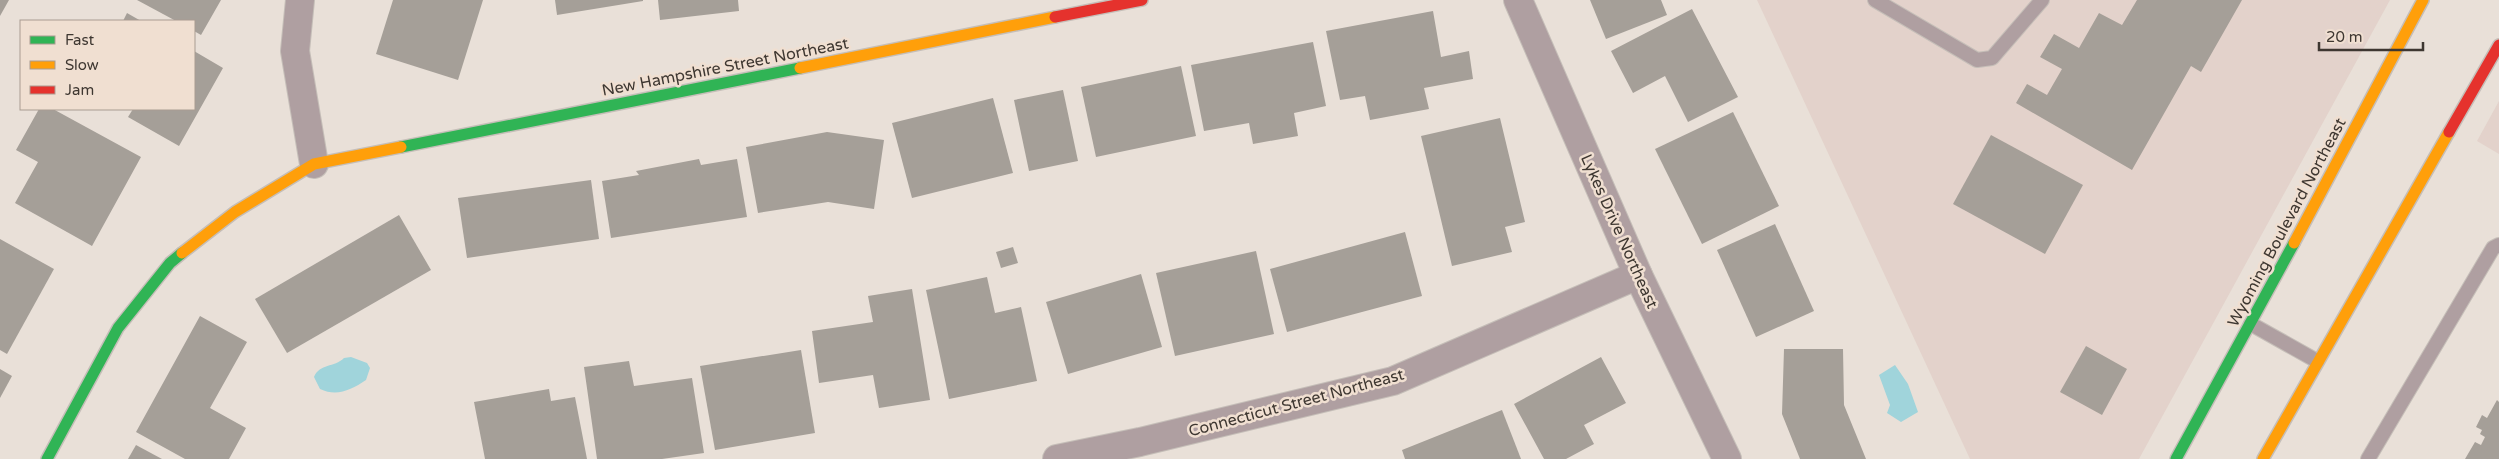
<svg xmlns="http://www.w3.org/2000/svg" width="2499" height="459" font-family="'Varela Round',sans-serif">
<rect width="100%" height="100%" fill="#e9e0d8"/>
<g fill="#e3d2cb">
<path d="M1757,0H2390L2139,459H1970Z"/>
<path d="M2499,101V154L2477,141Z"/>
</g>
<g fill="#a0d4db">
<path d="M351,357L367,363L370,368L366,380C351,390 337,397 320,389L314,377C320,363 334,368 344,358Z"/>
<path d="M1895,365L1908,384L1918,412L1901,422L1887,413L1890,405L1879,375Z"/>
</g>
<g fill="#a59f98">
<path d="M0,0H9L0,16Z"/>
<path d="M137,0H221L201,35L194,31V21H176Z"/>
<path d="M393,0H483L458,80L376,54Z"/>
<path d="M555,0H643V1L557,15Z"/>
<path d="M658,0H738L739,11L660,20Z"/>
<path d="M1590,0H1661L1667,15L1606,39Z"/>
<path d="M2137,0H2242L2201,72L2191,66L2132,170L2016,103L2027,84L2047,95L2062,69L2040,57L2054,34L2079,48L2099,13L2122,25Z"/>
<path d="M1692,9L1738,97L1688,122L1665,76L1633,93L1611,51Z"/>
<path d="M1433,11L1441,57L1469,51L1473,79L1424,88L1429,109L1370,120L1365,96L1340,100L1326,31Z"/>
<path d="M127,13L141,21H123Z"/>
<path d="M1313,42L1326,106L1294,113L1298,136L1253,144L1249,123L1204,131L1191,65Z"/>
<path d="M194,51L223,68L179,146L128,117L133,109H194Z"/>
<path d="M1181,66L1196,136L1096,157L1081,87Z"/>
<path d="M1063,90L1078,161L1029,171L1014,100Z"/>
<path d="M993,98L1013,173L912,198L892,123Z"/>
<path d="M39,109H53L141,157L92,246L15,203L38,162L16,150Z"/>
<path d="M1733,112L1779,206L1702,244L1655,149Z"/>
<path d="M1500,118L1525,222L1505,227L1512,252L1452,266L1421,136Z"/>
<path d="M827,132L884,140L874,209L828,202L758,213L746,147Z"/>
<path d="M1991,135L2083,185L2045,254L1953,204Z"/>
<path d="M699,159L701,165L737,159L747,217L611,238L602,181L639,175L636,171Z"/>
<path d="M591,180L599,239L467,258L458,198Z"/>
<path d="M399,215L431,270L287,353L255,299Z"/>
<path d="M1775,224L1814,311L1756,337L1717,250Z"/>
<path d="M1405,232L1422,296L1287,332L1270,269Z"/>
<path d="M0,239L54,269L7,354L0,350Z"/>
<path d="M1013,247L1018,263L1001,268L996,252Z"/>
<path d="M1256,251L1274,334L1175,356L1156,273Z"/>
<path d="M1141,274L1162,347L1068,374L1046,302Z"/>
<path d="M987,277L995,313L1021,307L1037,381L949,399L926,290Z"/>
<path d="M912,289L930,400L879,408L873,375L819,383L812,331L873,322L868,296Z"/>
<path d="M200,316L247,342L210,408L246,428L229,459H185L136,432Z"/>
<path d="M2086,346L2127,369L2102,415L2060,392Z"/>
<path d="M1784,349H1843L1844,405L1866,459H1800L1782,414Z"/>
<path d="M801,350L815,433L715,450L700,366Z"/>
<path d="M1601,357L1626,403L1584,425L1594,444L1566,459H1544L1514,404Z"/>
<path d="M629,361L634,386L692,378L704,453L662,459H597L584,367Z"/>
<path d="M0,369L12,376L0,398Z"/>
<path d="M549,389L551,401L575,397L587,459H485L474,402Z"/>
<path d="M2497,400L2499,402V459H2465L2475,442L2481,445L2485,437L2480,434L2482,430L2476,427L2482,415L2487,418Z"/>
<path d="M1502,410L1521,459H1405L1402,450Z"/>
<path d="M136,445L162,459H128Z"/>
</g>
<g fill="none" stroke-linecap="round" stroke-linejoin="round">
<g stroke="#c5beb8" stroke-width="16">
<g id="lane">
<path d="M1875,0L1977,60L1992,58L2042,0"/>
<path d="M2251,324L2317,361"/>
<path d="M2368,459L2493,248L2499,245"/>
</g>
</g>
<g stroke="#c5beb8" stroke-width="30">
<g id="street">
<path d="M300,0L295,51L314,164"/>
<path d="M1518,0L1638,275L1727,459"/>
<path d="M1057,459L1140,442L1393,381L1638,275"/>
</g>
</g>
<g stroke="#c5beb8" stroke-width="14">
<g id="fast">
<path d="M401,147L800,68"/>
<path d="M47,459L118,328L170,263L182,253"/>
<path d="M2176,459L2294,243"/>
</g>
</g>
<g stroke="#c5beb8" stroke-width="14">
<g id="slow">
<path d="M800,68L1055,17"/>
<path d="M2294,243L2423,0"/>
<path d="M182,253L235,212L314,164L401,147"/>
<path d="M2263,459L2449,132"/>
</g>
</g>
<g stroke="#c5beb8" stroke-width="14">
<g id="jam">
<path d="M1055,17L1142,0"/>
<path d="M2449,132L2499,45"/>
</g>
</g>
<use href="#lane" stroke="#af9fa1" stroke-width="14"/>
<use href="#street" stroke="#af9fa1" stroke-width="28"/>
<use href="#fast" stroke="#30b455" stroke-width="11"/>
<use href="#slow" stroke="#ff9f0a" stroke-width="11"/>
<use href="#jam" stroke="#e5322d" stroke-width="11"/>
</g>
<g text-anchor="middle" stroke-width="5" stroke-linejoin="round" paint-order="stroke">
<g font-size="16" fill="#3e3731" stroke="#f0dfd1">
<text transform="translate(725 66) rotate(-11)" y="6">New Hampshire Street Northeast</text>
<text transform="translate(2286 222) rotate(-62)" y="6">Wyoming Boulevard Northeast</text>
<text transform="translate(1620 231) rotate(66)" y="6">Lykes Drive Northeast</text>
<text transform="translate(1296 402) rotate(-15)" y="6">Connecticut Street Northeast</text>
</g>
</g>
<rect x="20" y="20" width="175" height="90" fill="#f0dfd1" stroke="#a99c91"/>
<rect x="30" y="36" width="25" height="8" fill="#30b455" stroke="#a99c91"/>
<text x="65" y="45" font-size="15" fill="#3e3731">Fast</text>
<rect x="30" y="61" width="25" height="8" fill="#ff9f0a" stroke="#a99c91"/>
<text x="65" y="70" font-size="15" fill="#3e3731">Slow</text>
<rect x="30" y="86" width="25" height="8" fill="#e5322d" stroke="#a99c91"/>
<text x="65" y="95" font-size="15" fill="#3e3731">Jam</text>
<path d="M2319 42v8h104v-8" fill="none" stroke="#3e3731" stroke-width="2.5"/>
<text x="2326" y="42" font-size="15" fill="#3e3731" stroke="#f0dfd1" stroke-width="4" paint-order="stroke">20 m</text>
</svg>
